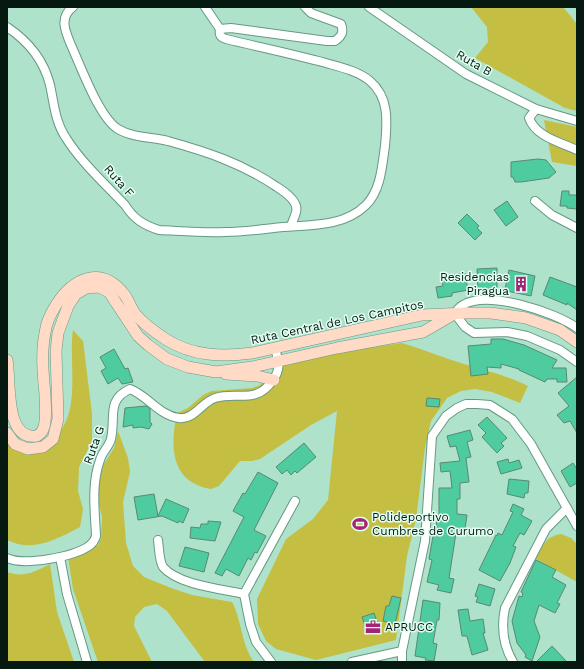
<svg xmlns="http://www.w3.org/2000/svg" width="584" height="669" font-family="'Work Sans',sans-serif">
<rect width="100%" height="100%" fill="#aee2cb"/>
<g fill="#c4be42">
<path d="M471,7H563L577,24V111L565,108L475,58L488,42L487,27Z"/>
<path d="M544,120L577,127V166L552,162Z"/>
<path d="M73,330L83,341L92,414V441L79,467L78,491L83,509L80,527C57,539 33,553 7,540V441L21,450C30,446 44,444 52,438C83,418 68,361 73,330Z"/>
<path d="M402,343C423,349 443,358 464,364C487,371 505,375 528,386L520,403L492,392L475,389L461,391L447,398L431,421L425,448L416,519L407,556L396,640L316,660L276,649L266,641L258,624L257,599L286,539L313,519L328,500L337,411L311,425L260,459L252,461H240L219,486L211,489C170,482 170,446 177,413L188,408L203,395L212,391L252,388L260,385L275,369L304,357Z"/>
<path d="M118,431L128,458L130,472L123,502L126,543L133,566L144,577L171,588L192,595L232,602C242,621 241,644 254,662H205L167,611L157,604L144,607L135,617L134,626L152,662H98L73,589L68,557L98,545L101,538L102,517L98,500L99,482L104,464L114,448Z"/>
<path d="M561,534L571,538L577,544V582L536,559C543,545 545,537 561,534Z"/>
<path d="M50,564L57,612L74,662H7V572C23,578 35,572 50,564Z"/>
</g>
<g fill="#4ecca0" stroke="#578974">
<path d="M538,159L546,160L556,172L549,178L521,182H515L513,177H511V162Z"/>
<path d="M562,191H569V195H577V209L567,208V206H560Z"/>
<path d="M507,201L518,217L506,226L494,210Z"/>
<path d="M467,214L479,226L477,228L482,233L475,240L458,223Z"/>
<path d="M497,268V289L478,290L477,269Z"/>
<path d="M509,270L535,276L531,296L507,291L508,289H505Z"/>
<path d="M465,273L468,290L452,293V296L438,298L436,287L443,286L442,280L454,277V275Z"/>
<path d="M550,277L577,287V310L567,303V305L543,295Z"/>
<path d="M491,339H503L524,345L557,360L552,368H566L567,382H557V379H547L545,382L519,370V369L501,364V368L487,367L488,374L471,376L468,346L491,344Z"/>
<path d="M114,349L125,369L128,368L133,382L122,384L118,378L108,384L101,371L106,368L100,357Z"/>
<path d="M577,377V433L570,421L564,423L557,415L569,406L558,393Z"/>
<path d="M427,398L440,399L439,407L426,406Z"/>
<path d="M146,406L150,409V422L152,424L149,429L141,427L133,428V425L123,427L125,408Z"/>
<path d="M487,417L507,438L501,443L504,446L497,453L482,437L486,433L478,425Z"/>
<path d="M470,430L473,440L467,442L471,457L466,458L469,482L460,483V499H457V514L467,515L464,535L456,533L449,578L454,579L451,593L437,590L439,585L427,582L432,560L429,559L433,536H435L437,519H439V488H452L450,471L441,472L440,463L460,461L456,446L450,447L447,436Z"/>
<path d="M304,443L316,457L297,473L295,471L291,475L287,470L282,474L276,467Z"/>
<path d="M508,459L509,463L519,460L522,468L501,474L497,462Z"/>
<path d="M573,463L577,469V483L570,487L561,471Z"/>
<path d="M258,472L278,483L254,530L266,536L257,553L255,552L251,560L248,558L239,576L226,569L222,576L215,573L244,517L233,511L243,493L245,494Z"/>
<path d="M509,479L529,481L528,493H525L524,498L507,494Z"/>
<path d="M154,494L158,516L166,499L189,509L183,523L179,521L178,523L162,516L138,520L134,497Z"/>
<path d="M513,504L524,509L521,515L532,521L524,535L520,533L513,546L516,547L510,563L500,581L479,570L496,535L497,536L498,533L502,535L513,512L510,511Z"/>
<path d="M208,521L221,522L215,541L190,538L191,527L200,528L201,524H208Z"/>
<path d="M185,547L209,553L204,572L179,566Z"/>
<path d="M536,560L556,570L552,577L566,585L557,603L560,604L555,613L539,605L534,621L540,637L532,661L525,657L526,655L517,643L512,621L519,596L522,597L523,593L521,592Z"/>
<path d="M479,584L495,589L490,606L476,602L478,597L475,596Z"/>
<path d="M392,596L401,598L395,624L383,621L386,606H389Z"/>
<path d="M423,600L440,603L439,620H437L433,643L437,644L434,661L425,660L426,658L415,656Z"/>
<path d="M468,609L470,621L483,619L485,633H483L488,650L472,655L467,636H462L458,610Z"/>
<path d="M374,613L380,630L368,634L362,617Z"/>
<path d="M552,646L567,662H536Z"/>
</g>
<g fill="none" stroke-linecap="round" stroke-linejoin="round">
<g stroke="#669983" stroke-width="10">
<g id="minor">
<path d="M73,7C59,17 65,31 71,45C81,67 99,117 118,129C133,138 152,137 168,141C208,152 243,164 277,187C285,192 299,202 296,212C295,217 292,222 291,226"/>
<path d="M205,7L220,29"/>
<path d="M369,7L466,74L536,109L577,121"/>
<path d="M7,27C28,41 44,61 50,85C54,103 55,122 66,138C81,162 105,184 125,205C133,218 143,225 159,230C181,231 203,233 225,232C244,232 264,229 283,227C310,225 344,227 366,205C381,190 382,166 385,146C387,123 390,98 370,81C358,71 340,67 326,63C292,54 259,47 226,39C220,37 219,35 220,29"/>
<path d="M220,29L231,28L327,41H335C342,36 344,32 341,24L311,13L305,7"/>
<path d="M536,109L529,118C536,137 560,142 577,150"/>
<path d="M535,201L552,215L577,228"/>
<path d="M577,328C555,312 488,290 463,305C459,307 457,310 455,314L465,327L474,333L507,332L527,336L560,350L577,362"/>
<path d="M158,540C159,547 159,561 163,567C178,585 222,589 244,594"/>
<path d="M60,557L67,594L87,662"/>
<path d="M7,558C24,566 73,557 89,546C93,543 95,540 96,536C95,511 91,485 100,460C102,452 109,447 111,439C116,417 106,400 130,389C148,396 160,416 179,418C194,420 202,402 215,398C238,391 256,405 273,380C281,369 279,361 275,349"/>
<path d="M271,662L256,642L250,624L244,594L295,501"/>
<path d="M352,662L402,651"/>
<path d="M402,662V651L425,541L432,436L446,416L457,408L466,404H477L490,405L512,419L531,444L577,526"/>
<path d="M513,662C503,645 501,627 505,608L546,529L567,508"/>
</g>
</g>
<g stroke="#669983" stroke-width="12">
<g id="secondary">
<path d="M7,360C11,381 4,441 37,436C40,434 43,431 44,427C47,416 45,404 45,394C43,374 41,353 45,333C46,324 51,313 56,305C73,278 101,265 124,294C129,300 131,309 136,315C145,325 156,333 167,340C193,356 222,357 252,353L422,315L466,313H491L526,318L560,330L577,342"/>
<path d="M226,374L257,376L274,380"/>
<path d="M7,433L15,444L28,449L43,447L53,439L58,419L56,351L58,333L68,306L76,294L86,288L99,287L109,292L138,336L148,345L167,359L188,367L216,372L252,367L337,348L423,332L454,314"/>
</g>
</g>
<use href="#minor" stroke="#fff" stroke-width="8"/>
<use href="#secondary" stroke="#ffdac6" stroke-width="11"/>
</g>
<defs>
<g id="building-bare" transform="scale(1.2)"><path d="M-4-6H4V6H1V3H-1V6H-4ZM-2.5-4.3h1.7v1.8h-1.7ZM.8-4.3h1.7v1.8H.8ZM-2.5-1h1.7V.8h-1.7ZM.8-1h1.7V.8H.8Z" fill="#a32476" stroke="#e2fdf1" stroke-width="2.5" paint-order="stroke"/></g>
<g id="stadium-bare" transform="scale(1.2)"><path d="M0-5a6.5 5 0 1 0 0 10a6.5 5 0 1 0 0-10ZM-3.5-1.8h7v3.6h-7Z" fill="#a32476" stroke="#e2fdf1" stroke-width="2.5" paint-order="stroke"/></g>
<g id="office-bare" transform="scale(1.2)"><path d="M-6-3h4V-5.5h4V-3h4V5H-6ZM-1-4.5V-3h2v-1.5ZM-6 0V1H6V0Z" fill="#a32476" stroke="#e2fdf1" stroke-width="2.5" paint-order="stroke"/></g>
</defs>
<g fill-rule="evenodd">
<use href="#building-bare" x="521" y="284"/>
<use href="#stadium-bare" x="360" y="524"/>
<use href="#office-bare" x="373" y="627"/>
</g>
<g text-anchor="middle" stroke-width="3" stroke-linejoin="round" paint-order="stroke">
<g font-size="12" fill="#051911" stroke="#e2fdf1">
<text transform="translate(474 63) rotate(30)" y="4">Ruta B</text>
<text transform="translate(119 181) rotate(49)" y="4">Ruta F</text>
<text transform="translate(337 322) rotate(-12)" y="4">Ruta Central de Los Campitos</text>
<text transform="translate(94 445) rotate(-70)" y="4">Ruta G</text>
</g>
<g font-size="12" fill="#051911" stroke="#e2fdf1" text-anchor="start">
<text x="509" y="281" text-anchor="end">Residencias<tspan x="509" dy="14">Piragua</tspan></text>
<text x="372" y="521">Polideportivo<tspan x="372" dy="14">Cumbres de Curumo</tspan></text>
<text x="385" y="631">APRUCC</text>
</g>
</g>
<rect width="584" height="669" fill="none" stroke="#051911" stroke-width="16"/>
</svg>
